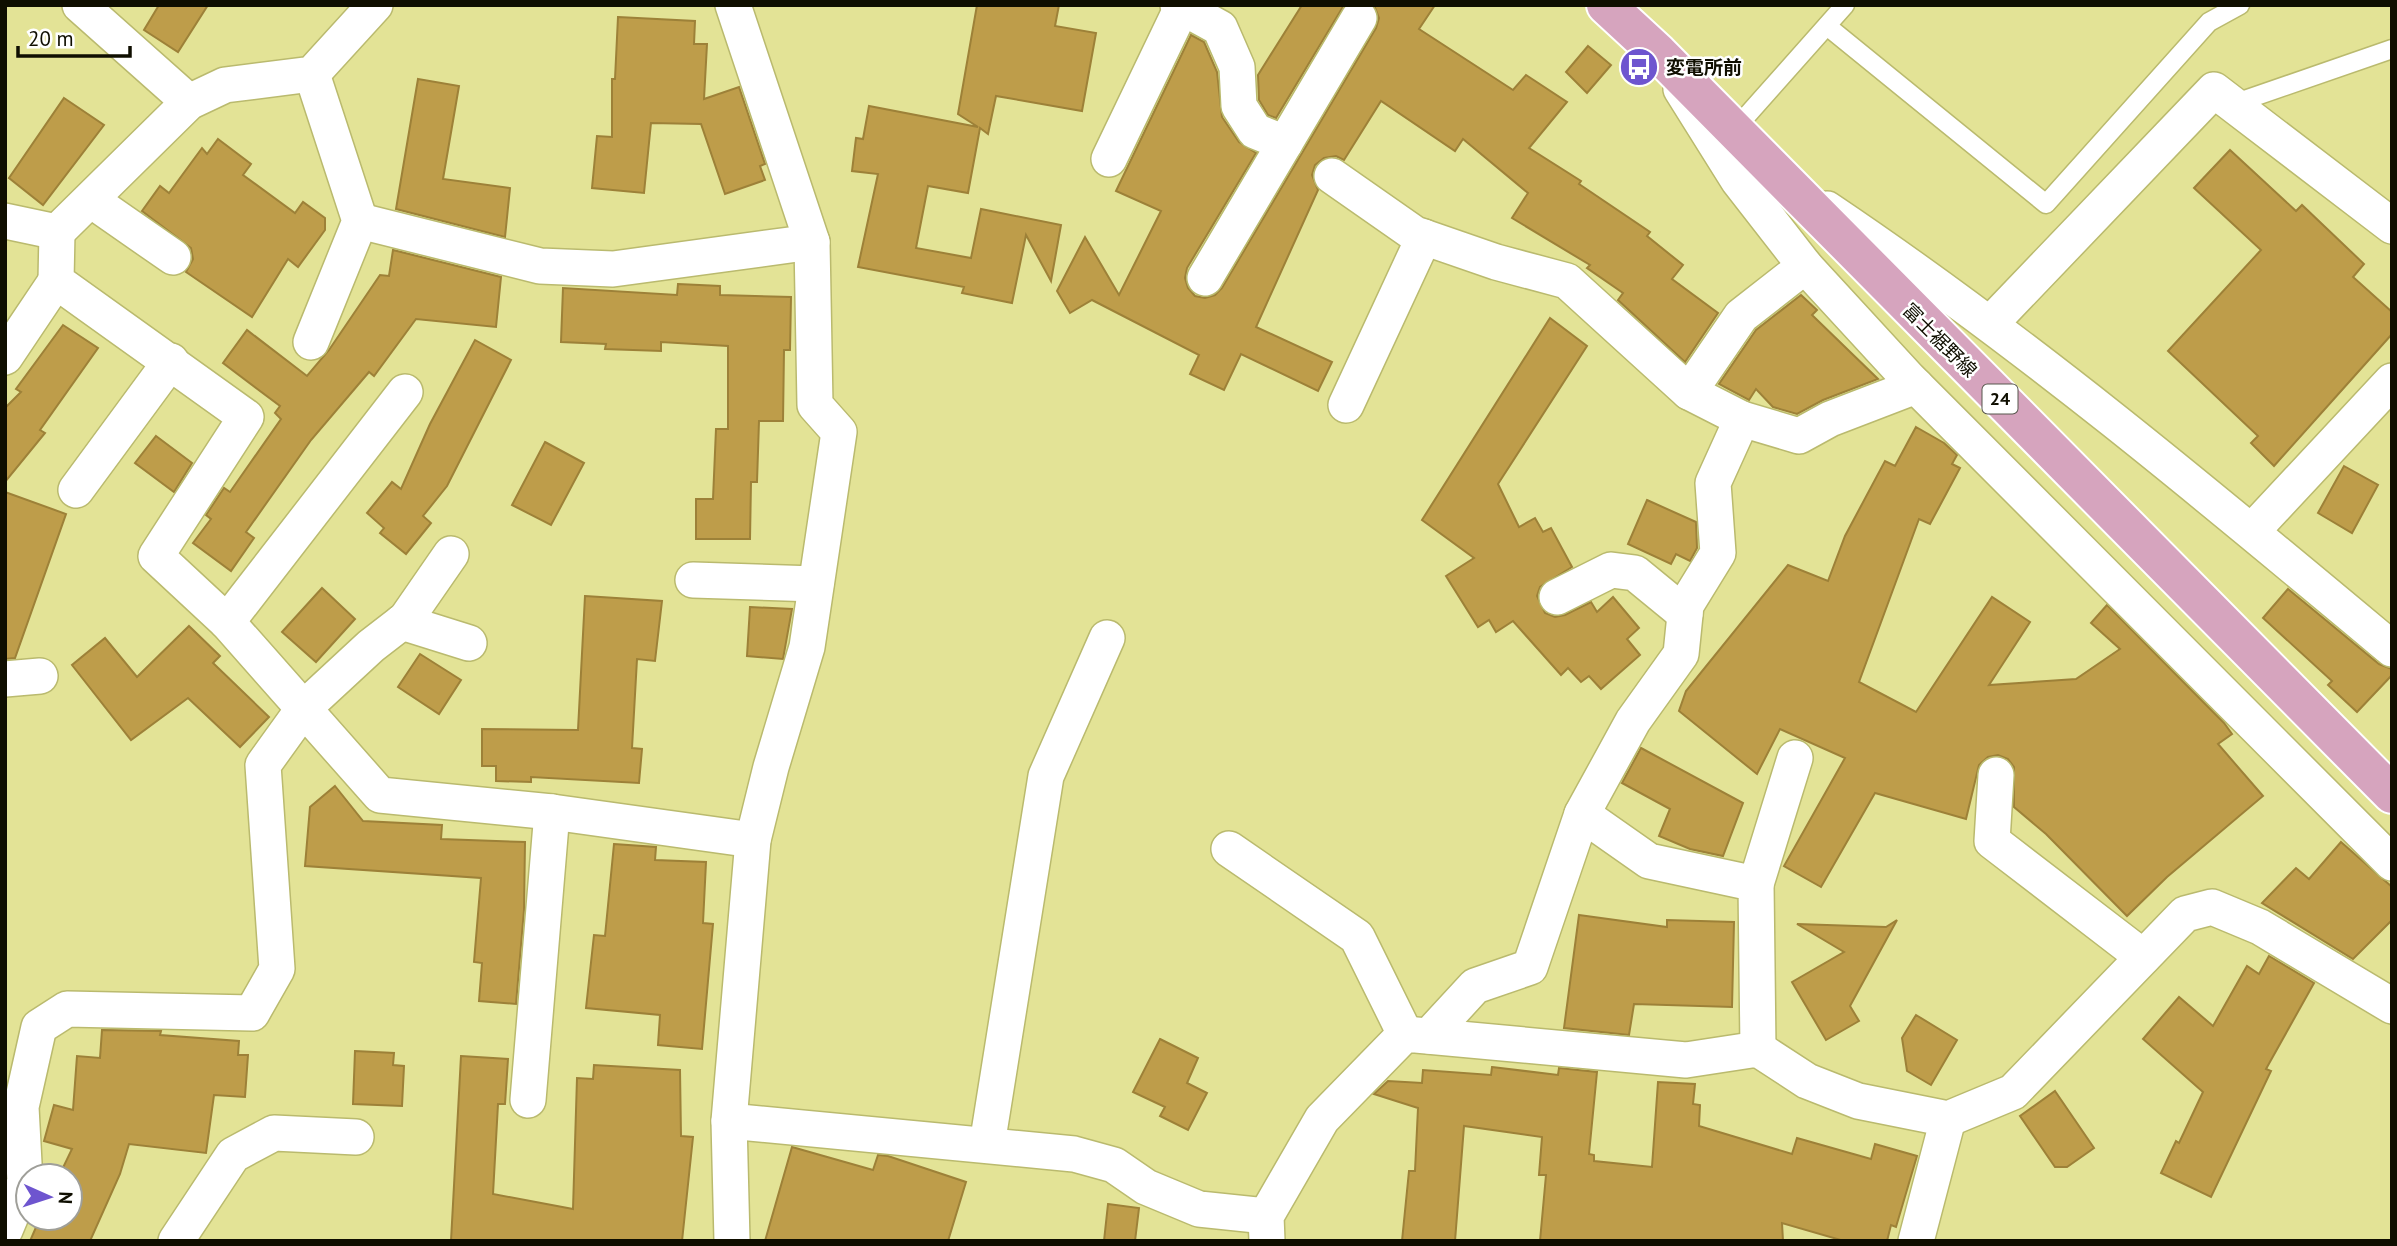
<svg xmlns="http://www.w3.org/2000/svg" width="2397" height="1246" font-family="'PT Sans','Noto Sans JP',sans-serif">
<rect width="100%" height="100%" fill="#e3e396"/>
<g fill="#be9d4a" stroke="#9d8138" stroke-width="2">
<path d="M159,5H208L178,52L144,30Z"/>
<path d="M977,5H1059L1055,26L1096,33L1082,111L996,96L988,134L980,128L968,193L928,186L916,248L971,258L981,209L1061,225L1051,281L1026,235L1012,303L962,293L964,287L858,267L878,174L852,171L856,138L863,139L869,106L978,127L958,114Z"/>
<path d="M1302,5H1344L1276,118L1268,115L1259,100L1258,75Z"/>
<path d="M1374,5H1435L1419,29L1513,90L1526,75L1567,102L1529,148L1581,181L1579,184L1650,232L1647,236L1683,265L1672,279L1718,313L1685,362L1618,300L1623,293L1587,268L1590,265L1512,218L1528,193L1463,139L1455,151L1381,101L1344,160L1336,156L1324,158L1315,165L1312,175L1318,190L1256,327L1332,362L1318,391L1241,354L1224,390L1190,374L1199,355L1092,300L1070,313L1057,291L1085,237L1119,295L1161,211L1116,191L1191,35L1204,42L1217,72L1222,117L1239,142L1256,153L1187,268L1185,278L1188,288L1195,296L1205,298L1215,295L1222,288L1376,28L1379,18Z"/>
<path d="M618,17L695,21L694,44H707L704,99L739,87L765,164L760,166L765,180L725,194L701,124L651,123L644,193L592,188L597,136L612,137V79H615Z"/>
<path d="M1588,46L1611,65L1587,93L1566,72Z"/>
<path d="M418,79L459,86L443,179L510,188L505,237L396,209Z"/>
<path d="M64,98L104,125L43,205L9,178Z"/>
<path d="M218,139L251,164L243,175L295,213L303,202L325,218V230L298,267L288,259L252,317L186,272L193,259L191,248L142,211L160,186L169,193L202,148L207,154Z"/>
<path d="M2230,150L2296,211L2302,205L2364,264L2353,277L2392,312V334L2274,466L2251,443L2258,436L2168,351L2261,250L2194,188Z"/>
<path d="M393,250L501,277L496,327L416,319L374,376L369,372L311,440L246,532L254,538L231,571L193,543L211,519L206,515L224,488L230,492L281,419L275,413L280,406L223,363L247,330L307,376L329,350L380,275L389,276Z"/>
<path d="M678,284L720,286V295L791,297L790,350H784L783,421H759L757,482H751L750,539H696V499H713L716,429H728V346L661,342V351L605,349L606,344L561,342L563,288L677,295Z"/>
<path d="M1801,295L1817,310L1812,315L1878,379L1823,400L1797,414L1773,407L1756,389L1749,400L1719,384L1756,330Z"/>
<path d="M1550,318L1587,346L1498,484L1519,527L1535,518L1543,532L1551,528L1572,567L1540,587L1537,596L1545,613L1555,617L1565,615L1591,602L1597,612L1613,597L1639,628L1627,639L1640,655L1601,689L1589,676L1581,682L1568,668L1561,675L1513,621L1496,632L1489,620L1478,627L1446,576L1474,558L1422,520Z"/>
<path d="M63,325L98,348L40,430L45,433L5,482V408L21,392L16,389Z"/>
<path d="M475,340L511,360L447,486L423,516L431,523L406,554L380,533L384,528L367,513L392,482L401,489L430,424Z"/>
<path d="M1916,427L1944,443L1957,455L1952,464L1960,468L1930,524L1919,519L1859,682L1916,712L1992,597L2030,622L1989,685L2076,679L2120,649L2091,623L2107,605L2224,723L2232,734L2218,744L2263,796L2167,877L2127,916L2046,834L2014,807V767L2008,759L1998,755L1988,757L1979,765L1966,819L1875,793L1821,887L1784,866L1845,758L1780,729L1757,774L1679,711L1686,691L1788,565L1828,581L1845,536L1885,461L1895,466Z"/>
<path d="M156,436L192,463L174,492L135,463Z"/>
<path d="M545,442L584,463L551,525L512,505Z"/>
<path d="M2344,466L2378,485L2352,533L2318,513Z"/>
<path d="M5,492L66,514L15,658L5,659Z"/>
<path d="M1647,500L1696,522L1697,548L1690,561L1676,554L1671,564L1628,544Z"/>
<path d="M322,588L355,619L316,662L282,632Z"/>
<path d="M2288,589L2379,664L2392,669V675L2357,712L2328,685L2332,681L2263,618Z"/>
<path d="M585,596L662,601L655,661L637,659L632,748L642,749L639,783L531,777V782L496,781V766H482V729L578,730Z"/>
<path d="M750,607L792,609L783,659L747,656Z"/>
<path d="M189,626L220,656L213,663L269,717L240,747L188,698L131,740L72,665L105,638L137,677Z"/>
<path d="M420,654L461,680L439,714L398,687Z"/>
<path d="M1641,748L1743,803L1723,856L1690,849L1659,836L1670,809L1622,783Z"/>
<path d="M335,786L363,821L442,825L441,839L525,842L524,910L516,1004L479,1001L482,963L474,962L481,878L305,866L310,807Z"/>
<path d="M2341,842L2392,887V920L2353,959L2262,903L2296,868L2309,879Z"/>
<path d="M614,844L656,847L655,860L706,862L703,923L713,924L702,1049L658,1045L660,1015L586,1008L594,935L605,936Z"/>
<path d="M1579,915L1667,927V920L1734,922L1732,1007L1634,1004L1629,1035L1564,1028Z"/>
<path d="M1897,920L1850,1006L1859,1021L1826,1040L1792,982L1844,952L1797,924L1886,927Z"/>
<path d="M2269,956L2314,983L2266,1069L2271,1071L2211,1197L2161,1173L2176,1141L2179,1143L2203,1092L2143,1039L2179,997L2213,1026L2247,966L2259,974Z"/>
<path d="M1916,1015L1957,1040L1931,1085L1907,1071L1902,1038Z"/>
<path d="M102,1030L161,1031L160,1035L239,1041L238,1055H248L245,1097L214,1095L206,1153L129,1144L120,1174L90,1241H30L40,1218H70V1176H59L72,1149L44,1141L54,1105L73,1110L77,1056L100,1058Z"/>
<path d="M1160,1039L1198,1058L1187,1083L1207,1093L1188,1130L1160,1116L1165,1107L1133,1092Z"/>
<path d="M355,1051L394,1053L393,1065L404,1066L402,1106L353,1104Z"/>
<path d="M461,1056L508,1059L505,1104H498L493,1194L573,1209L577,1078L593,1079L594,1065L680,1070L681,1136L693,1137L682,1241H451Z"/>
<path d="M1492,1067L1558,1075L1559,1068L1597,1072L1589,1154L1594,1155V1161L1652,1167L1658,1082L1695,1084L1693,1104L1700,1105L1699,1126L1792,1154L1797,1138L1871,1159L1875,1144L1917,1156L1896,1227L1891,1225L1887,1241H1844L1782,1223L1783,1241H1540L1546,1175H1539L1542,1137L1464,1126L1455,1241H1402L1409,1171H1415L1418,1108L1374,1094L1388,1081L1422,1083L1423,1070L1491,1075Z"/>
<path d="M2055,1091L2094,1148L2067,1167H2055L2020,1116Z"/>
<path d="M792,1147L873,1170L878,1155L888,1156L966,1182L948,1241H765Z"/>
<path d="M1108,1204L1139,1208L1135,1241H1104Z"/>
</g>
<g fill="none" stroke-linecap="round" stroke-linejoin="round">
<g stroke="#baba6e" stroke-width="21">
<g id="service">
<path d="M1827,26L2046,204L2209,22L2240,5"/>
<path d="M2233,104L2392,49"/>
<path d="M1734,130L1845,5"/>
</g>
</g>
<g stroke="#baba6e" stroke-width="38">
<g id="minor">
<path d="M80,5L189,102"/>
<path d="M1178,5L1220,28L1237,67L1239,106L1255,131L1285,143"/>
<path d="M1681,89L1738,180L1805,266L1909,379L2392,863"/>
<path d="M1109,159L1182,7"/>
<path d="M1332,176L1415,234L1496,262L1567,281L1689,392"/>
<path d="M91,200L173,257"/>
<path d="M1827,209C2025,342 2209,496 2392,649"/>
<path d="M5,221L57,232L189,102L225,85L312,74L375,5"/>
<path d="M360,221L540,266L613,269L812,242"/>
<path d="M57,232L56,281L246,417L156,556L227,622L380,795L552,812L753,840"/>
<path d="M1205,278L1359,18"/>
<path d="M1990,324L2214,90L2392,226"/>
<path d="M311,342L360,221L312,74"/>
<path d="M5,357L56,281"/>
<path d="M1346,405L1424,237"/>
<path d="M1742,419L1799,436L1830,419L1916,386"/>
<path d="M76,490L171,361"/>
<path d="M2252,531L2392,381"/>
<path d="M693,580L816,584"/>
<path d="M1557,597L1611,570L1635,573L1685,614"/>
<path d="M227,622L405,392"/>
<path d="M402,622L469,643"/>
<path d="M5,679L40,676"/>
<path d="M1996,775L1992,841L2143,957"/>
<path d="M1229,849L1357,937L1405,1034"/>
<path d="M1756,884L1795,758"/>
<path d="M1429,1036L1475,986L1530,967L1582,814"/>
<path d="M1758,1049L1756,884L1649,861L1582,814L1633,721L1681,654L1686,605L1718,553L1713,483L1742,419L1689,392L1741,316L1805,266"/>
<path d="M528,1100L552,812"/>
<path d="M729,1121L1074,1154L1114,1165L1146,1187L1199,1209L1266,1216"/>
<path d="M987,1145L1046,776L1107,638"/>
<path d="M5,1230L25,1182L21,1107L39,1027L67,1009L252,1013L277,969L263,765L304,708L371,646L406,619L451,554"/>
<path d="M176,1241L233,1155L274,1133L356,1137"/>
<path d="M732,1241L729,1121L753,840L771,767L807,647L839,432L815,405L812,242L733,5"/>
<path d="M1267,1241L1266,1216L1322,1119L1405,1034L1686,1060L1758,1049L1807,1081L1858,1101L1948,1119L2013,1092L2185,914L2212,907L2260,927L2392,1006"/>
<path d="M1916,1241L1948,1119"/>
</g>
</g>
<g stroke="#fff" stroke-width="42">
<path id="primary" d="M1606,5L1658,53L2392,794"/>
</g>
<use href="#service" stroke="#fff" stroke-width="18"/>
<use href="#minor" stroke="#fff" stroke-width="35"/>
<use href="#primary" stroke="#d6a4be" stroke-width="38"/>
</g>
<defs>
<g id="bus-disc" transform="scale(2.0125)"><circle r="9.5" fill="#6e55cf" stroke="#fff"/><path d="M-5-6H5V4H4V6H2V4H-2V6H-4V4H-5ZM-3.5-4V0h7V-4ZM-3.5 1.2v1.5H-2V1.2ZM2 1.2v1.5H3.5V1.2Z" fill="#fff"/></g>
</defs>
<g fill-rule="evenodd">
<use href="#bus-disc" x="1639" y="67"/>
</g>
<g text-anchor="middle" stroke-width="5" stroke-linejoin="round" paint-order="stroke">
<rect fill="#fff" stroke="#57564c" stroke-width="2" x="1982.5" y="384.5" width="35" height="29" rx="5"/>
<g font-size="18" font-weight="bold" fill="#0f0e00">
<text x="2000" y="405">24</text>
</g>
<g font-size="19" font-weight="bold" fill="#0f0e00" stroke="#fff" text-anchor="start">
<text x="1666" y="74">変電所前</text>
</g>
<g font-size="19" fill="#0f0e00" stroke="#fff">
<text transform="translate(1940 340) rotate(45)" y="7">富士裾野線</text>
</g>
</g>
<rect width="2397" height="1246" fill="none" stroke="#0f0e00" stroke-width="14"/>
<g transform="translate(49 1197) rotate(93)"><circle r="33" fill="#ffffff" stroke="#9f9f99" stroke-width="2"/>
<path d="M0-5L12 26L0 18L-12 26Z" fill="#6e55cf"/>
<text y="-10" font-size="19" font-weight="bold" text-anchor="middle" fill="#0f0e00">N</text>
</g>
<path d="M18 46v10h112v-10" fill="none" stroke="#0f0e00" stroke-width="3.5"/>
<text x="28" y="46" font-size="21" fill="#0f0e00" stroke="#ffffff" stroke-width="5" paint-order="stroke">20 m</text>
</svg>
